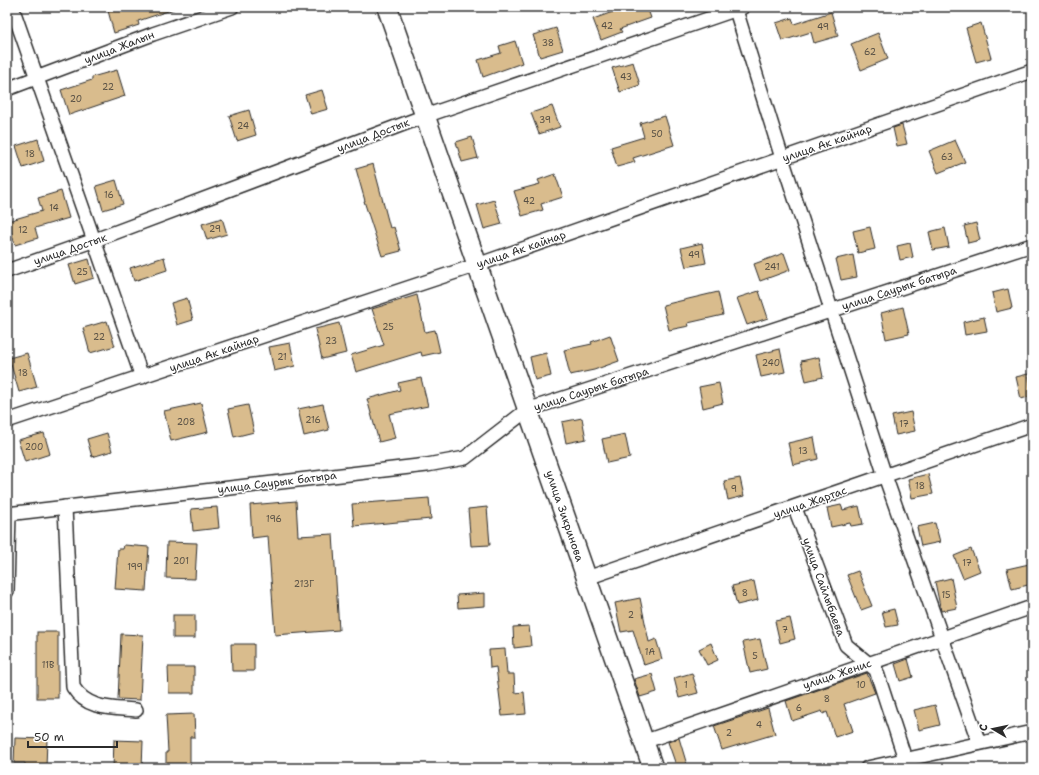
<svg xmlns="http://www.w3.org/2000/svg" width="1039" height="775" font-family="'Shantell Sans',sans-serif">
<rect width="100%" height="100%" fill="#fff"/>
<filter id="ink" filterUnits="userSpaceOnUse"><feTurbulence type="fractalNoise" baseFrequency=".025" numOctaves="2"/><feDisplacementMap in="SourceGraphic" scale="8" xChannelSelector="R" yChannelSelector="G"/><feConvolveMatrix kernelMatrix="1 2 1 2 8 2 1 2 1" color-interpolation-filters="sRGB"/></filter>
<g filter="url(#ink)">
<g fill="#d9bc8d" stroke="#2b2b2b">
<path d="M107,7H174V9L138,21L139,25L114,33Z"/>
<path d="M627,7H647L651,18L620,29L622,32L601,40L593,19Z"/>
<path d="M831,12L838,36L814,43L811,32L782,41L776,23L792,18L794,24Z"/>
<path d="M981,23L991,58L976,62L966,28Z"/>
<path d="M556,28L563,50L540,57L533,35Z"/>
<path d="M878,33L888,59L861,70L851,44Z"/>
<path d="M515,41L522,63L483,77L478,60L501,53L499,46Z"/>
<path d="M633,62L640,85L620,92L612,68Z"/>
<path d="M117,70L125,96L69,115L61,90L92,80V77Z"/>
<path d="M322,90L328,109L311,114L305,95Z"/>
<path d="M552,106L560,127L539,134L531,113Z"/>
<path d="M249,110L256,135L237,141L229,116Z"/>
<path d="M665,116L674,145L633,158L635,162L617,167L611,147L644,137L640,123Z"/>
<path d="M902,125L907,144L897,146L893,128Z"/>
<path d="M472,137L478,158L462,162L456,142Z"/>
<path d="M38,139L44,161L23,168L16,146Z"/>
<path d="M955,140L965,162L938,173L929,151Z"/>
<path d="M373,164L390,228L394,227L401,251L382,256L364,201H365L356,169Z"/>
<path d="M555,174L563,197L541,204L543,210L522,216L514,191L540,184L538,180Z"/>
<path d="M116,180L123,204L103,210L96,186Z"/>
<path d="M61,191L69,218L35,228L38,238L15,245L8,221L42,211L38,198Z"/>
<path d="M494,200L502,224L484,229L477,205Z"/>
<path d="M222,218L227,234L207,240L202,224Z"/>
<path d="M976,223L980,240L968,243L964,226Z"/>
<path d="M870,227L875,249L858,253L853,231Z"/>
<path d="M945,228L949,247L933,250L929,232Z"/>
<path d="M702,243L706,263L686,267L681,248Z"/>
<path d="M910,243L913,257L900,260L897,246Z"/>
<path d="M784,253L790,270L760,281L754,264Z"/>
<path d="M853,255L857,277L841,280L836,259Z"/>
<path d="M164,257L167,270L134,281L130,268Z"/>
<path d="M89,259L94,278L75,284L69,265Z"/>
<path d="M1008,289L1012,308L996,312L992,293Z"/>
<path d="M759,291L768,318L747,325L737,298Z"/>
<path d="M718,292L723,315L688,323L689,326L669,330L663,305Z"/>
<path d="M417,295L425,332L435,330L440,352L422,356L421,352L356,372L351,355L384,345L372,309Z"/>
<path d="M187,298L193,320L177,325L171,303Z"/>
<path d="M903,307L909,334L886,339L881,313Z"/>
<path d="M984,317L987,331L965,335L963,322Z"/>
<path d="M107,321L115,346L90,353L83,328Z"/>
<path d="M339,323L346,353L322,359L315,329Z"/>
<path d="M610,335L619,361L594,370L570,375L564,350L592,344L591,342Z"/>
<path d="M290,343L295,366L274,371L269,347Z"/>
<path d="M780,349L785,372L761,377L756,355Z"/>
<path d="M27,353L37,387L19,392L9,358Z"/>
<path d="M546,353L551,376L535,380L530,357Z"/>
<path d="M819,357L823,377L806,381L801,361Z"/>
<path d="M1028,374L1032,396L1021,399L1016,377Z"/>
<path d="M421,378L428,406L389,414L395,438L379,442L367,399L400,390L398,383Z"/>
<path d="M719,383L723,403L703,408L699,387Z"/>
<path d="M201,403L208,432L171,441L164,411Z"/>
<path d="M323,404L329,430L304,436L298,409Z"/>
<path d="M248,405L254,432L234,437L228,409Z"/>
<path d="M911,412L915,431L896,435L892,416Z"/>
<path d="M582,418L586,439L566,443L562,422Z"/>
<path d="M44,433L50,454L25,462L18,440Z"/>
<path d="M107,433L112,451L92,457L87,439Z"/>
<path d="M625,434L630,458L607,463L602,439Z"/>
<path d="M814,437L818,459L793,465L788,443Z"/>
<path d="M928,474L933,494L912,498L908,479Z"/>
<path d="M740,478L744,496L728,500L724,481Z"/>
<path d="M429,498L431,519L354,526L352,504Z"/>
<path d="M296,501L298,536L333,534L339,630L275,635L268,536L252,538L250,505Z"/>
<path d="M841,505L843,510L859,506L863,524L851,526L850,523L831,527L827,508Z"/>
<path d="M217,507L219,528L193,531L191,509Z"/>
<path d="M487,507L490,545L471,546L468,509Z"/>
<path d="M935,523L940,542L921,546L917,527Z"/>
<path d="M167,542L197,543L195,579L166,578Z"/>
<path d="M124,545L149,547L146,591L115,589L118,549H123Z"/>
<path d="M971,549L980,571L963,578L954,556Z"/>
<path d="M1029,564L1032,584L1012,589L1007,569Z"/>
<path d="M858,571L872,606L861,610L847,575Z"/>
<path d="M951,578L957,608L941,611L935,582Z"/>
<path d="M754,581L758,600L737,605L732,586Z"/>
<path d="M485,593V606L458,608L457,595Z"/>
<path d="M640,598L649,642L656,639L662,659L644,665L633,630L621,632L615,603Z"/>
<path d="M894,609L898,625L886,627L882,612Z"/>
<rect x="173" y="615" width="22" height="23"/>
<path d="M790,618L795,639L780,643L775,621Z"/>
<path d="M529,626L531,646L514,648L513,627Z"/>
<rect x="37" y="632" width="21" height="66"/>
<path d="M121,634L143,635L140,700L118,699Z"/>
<path d="M760,639L767,669L750,673L743,642Z"/>
<path d="M711,643L718,660L707,665L699,649Z"/>
<path d="M231,644H254V671H232Z"/>
<path d="M505,649L507,674H514L515,693L524,692L526,714L502,716L496,667L490,668L489,650Z"/>
<path d="M908,659L913,677L900,681L895,664Z"/>
<path d="M168,667H194V693H169Z"/>
<path d="M692,673L698,693L679,698L674,678Z"/>
<path d="M867,673L875,693L844,704L853,731L835,737L827,712L823,714L822,711L792,721L786,701Z"/>
<path d="M652,674L657,692L640,697L634,679Z"/>
<path d="M935,705L940,725L919,730L914,710Z"/>
<path d="M768,708L775,734L722,750L714,726Z"/>
<path d="M194,714L195,737H190V768H166V752H168L166,715Z"/>
<path d="M15,738L47,739L46,768H25V763H14Z"/>
<path d="M679,738L687,765L677,768L668,742Z"/>
<path d="M114,740L143,741L142,768H113Z"/>
</g>
<g fill="none" stroke-linecap="round" stroke-linejoin="round">
<g stroke="#2b2b2b" stroke-width="16">
<g id="street">
<path d="M12,7L142,377"/>
<path d="M735,7L782,158L885,476L979,743"/>
<path d="M7,89L153,34L232,7"/>
<path d="M7,271L95,240L425,116L743,7"/>
<path d="M7,421L477,265L1032,71"/>
<path d="M65,507L73,687C87,710 113,708 136,710"/>
<path d="M795,508L846,645L876,670L908,768"/>
<path d="M7,514L427,465L465,458L527,410L1032,245"/>
<path d="M587,578L1032,425"/>
<path d="M7,591L9,514"/>
<path d="M643,742L1032,607"/>
<path d="M867,768L1032,732"/>
</g>
</g>
<g stroke="#2b2b2b" stroke-width="22">
<path id="secondary" d="M387,7L653,768"/>
</g>
<use href="#street" stroke="#fff" stroke-width="13"/>
<use href="#secondary" stroke="#fff" stroke-width="19"/>
</g>
</g>
<g text-anchor="middle" stroke-width="3" stroke-linejoin="round" paint-order="stroke">
<g font-size="9" fill="#564f44">
<text x="607" y="29">42</text>
<text x="823" y="30">49</text>
<text x="548" y="46">38</text>
<text x="870" y="55">62</text>
<text x="626" y="80">43</text>
<text x="108" y="90">22</text>
<text x="76" y="102">20</text>
<text x="545" y="123">39</text>
<text x="243" y="129">24</text>
<text x="657" y="137">50</text>
<text x="30" y="157">18</text>
<text x="947" y="160">63</text>
<text x="109" y="198">16</text>
<text x="529" y="204">42</text>
<text x="54" y="211">14</text>
<text x="215" y="232">29</text>
<text x="23" y="233">12</text>
<text x="694" y="258">49</text>
<text x="772" y="270">241</text>
<text x="82" y="275">25</text>
<text x="388" y="330">25</text>
<text x="99" y="340">22</text>
<text x="331" y="344">23</text>
<text x="282" y="360">21</text>
<text x="771" y="366">240</text>
<text x="23" y="376">18</text>
<text x="313" y="423">216</text>
<text x="186" y="425">208</text>
<text x="904" y="427">17</text>
<text x="34" y="450">200</text>
<text x="803" y="454">13</text>
<text x="920" y="489">18</text>
<text x="734" y="492">9</text>
<text x="274" y="522">196</text>
<text x="181" y="564">201</text>
<text x="967" y="566">17</text>
<text x="135" y="570">199</text>
<text x="304" y="587">213Г</text>
<text x="745" y="596">8</text>
<text x="946" y="598">15</text>
<text x="631" y="618">2</text>
<text x="785" y="633">7</text>
<text x="650" y="655">1А</text>
<text x="755" y="659">5</text>
<text x="48" y="668">11В</text>
<text x="686" y="688">1</text>
<text x="861" y="688">10</text>
<text x="827" y="702">8</text>
<text x="799" y="711">6</text>
<text x="759" y="728">4</text>
<text x="729" y="736">2</text>
</g>
<g font-size="11" fill="#2b2b2b" stroke="#fff">
<text transform="translate(119 47) rotate(-21)" y="4">улица Жалын</text>
<text transform="translate(373 135) rotate(-21)" y="4">улица Достык</text>
<text transform="translate(827 143) rotate(-19)" y="4">улица Ак кайнар</text>
<text transform="translate(70 249) rotate(-19)" y="4">улица Достык</text>
<text transform="translate(521 249) rotate(-19)" y="4">улица Ак кайнар</text>
<text transform="translate(899 288) rotate(-18)" y="4">улица Саурык батыра</text>
<text transform="translate(214 353) rotate(-19)" y="4">улица Ак кайнар</text>
<text transform="translate(591 389) rotate(-18)" y="4">улица Саурык батыра</text>
<text transform="translate(277 482) rotate(-7)" y="4">улица Саурык батыра</text>
<text transform="translate(810 502) rotate(-19)" y="4">улица Жартас</text>
<text transform="translate(565 516) rotate(71)" y="4">улица Зикринова</text>
<text transform="translate(824 587) rotate(70)" y="4">улица Сайлыбаева</text>
<text transform="translate(837 674) rotate(-19)" y="4">улица Женис</text>
</g>
</g>
<rect width="1039" height="775" fill="none" stroke="#fff" stroke-width="24"/>
<rect x="12" y="12" width="1015" height="751" fill="none" stroke="#2b2b2b" stroke-width="1.5" filter="url(#ink)"/>
<g transform="translate(993 729) rotate(279)" stroke="#ffffff" stroke-width="3" paint-order="stroke">
<path d="M0-3L7 15L0 10L-7 15Z" fill="#2b2b2b"/>
<text y="-6" font-size="11" font-weight="bold" text-anchor="middle" fill="#2b2b2b">С</text>
</g>
<path d="M28 741v6h89v-6" fill="none" stroke="#2b2b2b" stroke-width="2"/>
<text x="34" y="741" font-size="12" fill="#2b2b2b" stroke="#ffffff" stroke-width="3" paint-order="stroke">50 m</text>
</svg>
